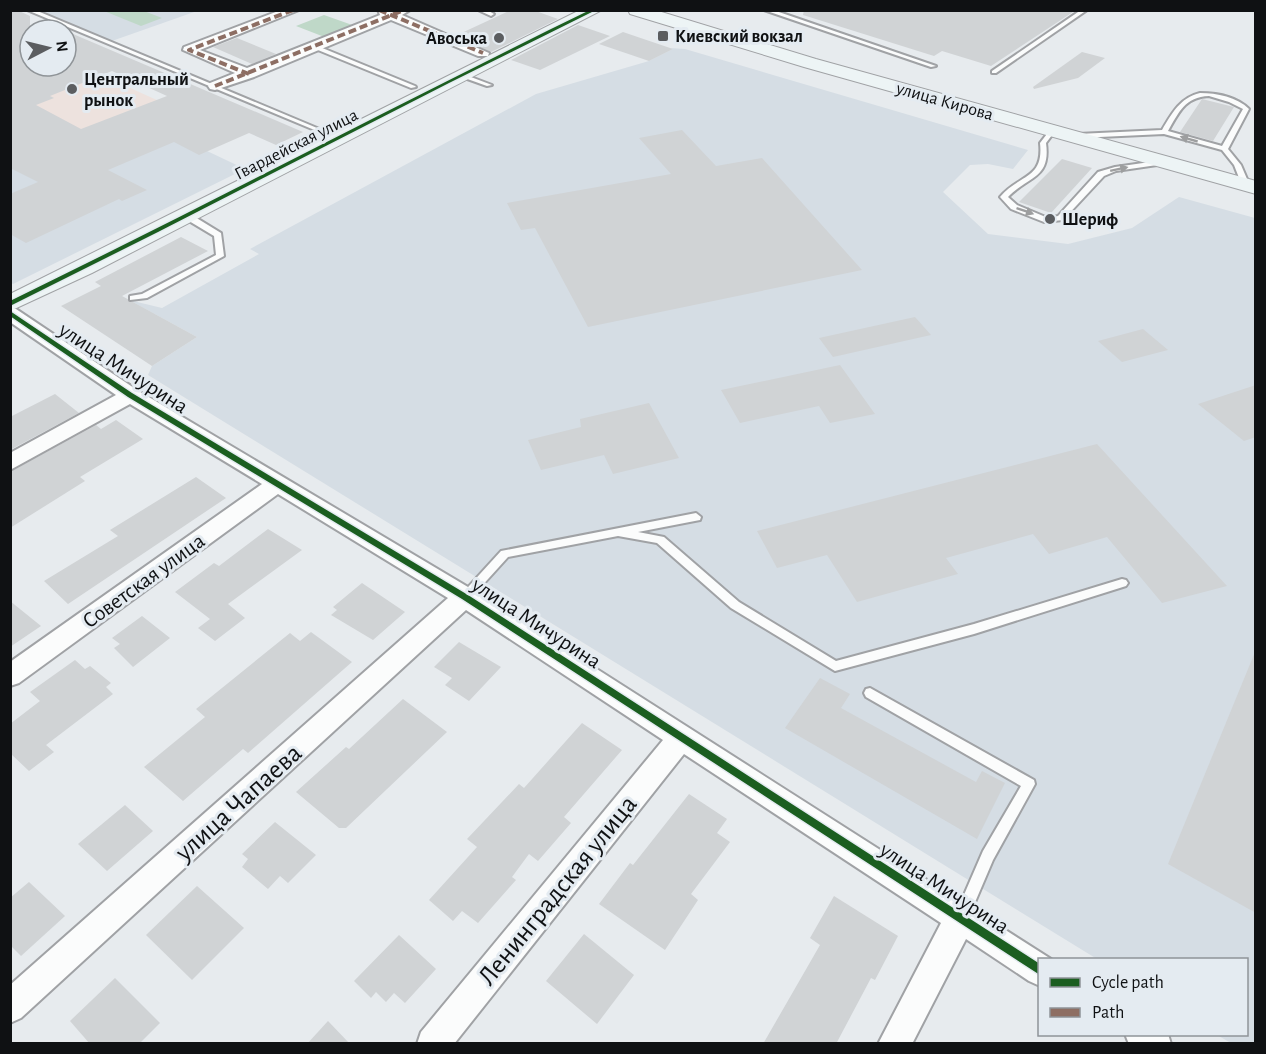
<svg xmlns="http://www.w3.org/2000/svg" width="1266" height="1054" font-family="'Alegreya Sans',sans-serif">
<rect width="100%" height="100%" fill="#e7ebee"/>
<path fill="#ede2de" d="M75,63L159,101L11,161L30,66H66Z"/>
<g fill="#d5dde4">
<path d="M40,11H197L109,42Z"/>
<path d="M670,48L685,49L1028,150L1013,169L988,164L970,165L943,192L988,234L1068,244L1132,228L1179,197L1255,218V1043H1231L1217,1035L1246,1034V960L1097,959L148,375L152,366L197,337L129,300L162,308L259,254L250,249L536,94L649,61L673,49Z"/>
<path d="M129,114L245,169L13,284L10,282V161Z"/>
</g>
<g fill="#bfd8c8">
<path d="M104,11H144L162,18L141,26Z"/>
<path d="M324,15L355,26L327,38L296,26Z"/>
</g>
<g fill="#d0d3d5" fill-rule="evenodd">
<path d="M10,10H17L30,16V66H66V31L303,132L276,145L249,133L199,155L174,142L108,170L147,190L122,201L119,199L26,243L10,234V194L38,182L10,168ZM112,71L167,96L81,129L36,105L54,98L50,96Z"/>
<path d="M511,10H533L558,19L491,52L455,36Z"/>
<path d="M804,10H1076L991,66L942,51L934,56L803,15Z"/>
<path d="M578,25L610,36L540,70L511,60Z"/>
<path d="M623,32L673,49L649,61L599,44Z"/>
<path d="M237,38L276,54L252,64L213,47Z"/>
<path d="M1082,52L1105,58L1078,78L1034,89L1033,87Z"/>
<path d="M1202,99L1234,107L1213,141L1180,132Z"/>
<path d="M682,130L716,166L762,158L862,270L588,327L535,228L521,230L507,203L671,174L639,138Z"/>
<path d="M1062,159L1092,168L1051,213L1019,202Z"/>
<path d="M181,237L208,251L122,296L197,337L152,366L61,306L101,286L95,282Z"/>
<path d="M915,317L931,335L833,357L819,338Z"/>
<path d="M1143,329L1168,350L1122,362L1098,341Z"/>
<path d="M840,365L875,414L830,423L819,406L740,423L721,390Z"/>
<path d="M1256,385V437L1244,441L1198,404Z"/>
<path d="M55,394L79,413L10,450V417Z"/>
<path d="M649,403L679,458L613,474L604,455L541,470L528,440L581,427L580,419Z"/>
<path d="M116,420L143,439L80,477L85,481L10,528V472L96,425L101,429Z"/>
<path d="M1097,444L1227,586L1162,603L1107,537L1049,554L1033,534L946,558L958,574L857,602L827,555L777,568L757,531Z"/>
<path d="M196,477L226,498L68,604L44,581L118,536L110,530Z"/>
<path d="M268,529L302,550L228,604L245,618L215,641L198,628L210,619L175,592L214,563L219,566Z"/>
<path d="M362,583L405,612L373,640L331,615L337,610L333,607Z"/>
<path d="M10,601L41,626L10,647Z"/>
<path d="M142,616L170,638L133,667L114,648L120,644L112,638Z"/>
<path d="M311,632L352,662L248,753L243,749L183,801L144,767L205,717L196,709L290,633L300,641Z"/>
<path d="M459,642L501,667L469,701L445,685L452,678L434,667Z"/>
<path d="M1255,652H1256V913L1168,864Z"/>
<path d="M75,660L85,669L90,666L111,683L106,687L113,694L46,745L54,752L29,771L10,753V724L40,701L30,692Z"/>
<path d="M820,678L850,694L841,708L976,782L982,771L1005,783L977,839L785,728Z"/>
<path d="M403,699L447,732L346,828H339L296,792L346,747L349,749Z"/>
<path d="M582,723L622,750L564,817L571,823L538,861L529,854L512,877L516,880L478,923L462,911L453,921L429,900L477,847L467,839L519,784L524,788Z"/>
<path d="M689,794L727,819L717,833L730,842L691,894L698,900L665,950L599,904L630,863L633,865Z"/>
<path d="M125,805L153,831L107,871L78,844Z"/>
<path d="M275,822L316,855L288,883L280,876L268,889L242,867L248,859L242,854Z"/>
<path d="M29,882L65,916L21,956L10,945V898Z"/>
<path d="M197,886L244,928L192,980L146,935Z"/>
<path d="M834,896L898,936L875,980L871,978L836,1044H763L820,945L810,938Z"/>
<path d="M584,934L634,975L597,1024L546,981Z"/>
<path d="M399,935L436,969L405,1003L394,993L386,1002L376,992L371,998L354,981Z"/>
<path d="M115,978L160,1023L139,1044H90L70,1021Z"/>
<path d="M328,1021L350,1044H307Z"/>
</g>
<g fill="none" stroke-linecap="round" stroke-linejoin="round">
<g stroke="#a0a2a5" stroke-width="4">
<g id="lane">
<path d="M27,10H35L329,133L324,134Z"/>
<path d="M478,10H487L494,14L491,16Z"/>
<path d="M764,10H773L936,66L931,67Z"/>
<path d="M1081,10H1087L996,73H992V71Z"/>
<path d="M315,45L415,86L416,87L411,88L313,48V46Z"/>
<path d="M459,74H463L492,85L487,86L459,76Z"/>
<path d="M1200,93C1217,93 1237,97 1249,109L1228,149L1241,165L1250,186L1249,188H1243L1234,165L1222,150L1164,134L1078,138L1075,136L1078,134L1162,130C1172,113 1180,98 1200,93ZM1209,96L1229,102L1243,109L1222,146L1168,131C1179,112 1185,97 1209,96Z"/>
<path d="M1052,129L1055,131L1046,143C1051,179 1028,176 1008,197L1017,205L1048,218L1058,216L1098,172L1115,167L1164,160L1168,162L1164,164L1116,171L1104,176L1063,220L1044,222L1011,209L1000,197C1019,174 1044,180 1040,143L1050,130Z"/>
<path d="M184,214H190L221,233L224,256L147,298L130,300V296L142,294L216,255L214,236L184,218Z"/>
<path d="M696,513L701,517L700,520L638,532L664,537L739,602L836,661L974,624L1122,579L1126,580L1128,583L1126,586L974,634L835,671L731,608L657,543L618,536L508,557L469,600H461L459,597L501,551Z"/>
<path d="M870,688L1034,780L1035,784L993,860L967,921L962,923L957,921L955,916L957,911L983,851L1021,786L866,697L864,693L866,689Z"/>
</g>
</g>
<g stroke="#a0a2a5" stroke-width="4">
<g id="street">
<path d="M281,10H299L200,50L247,68L380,15L378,10H410L402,15L489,53L488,56H478L391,20L254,77L215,90L210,89L208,86L210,83L235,73L183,50L184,47Z"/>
<path d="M10,308L16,309L137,390L473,590L1051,959L1040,960V986L1029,981L966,939L912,1044H878L941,923L684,754L454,1044H417L421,1032L663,740L466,610L21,1018L10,1023V985L448,598L278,494L19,683L10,686V662L262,484L130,404L10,470V453L116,395L10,322Z"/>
<path d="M1125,1034H1168L1171,1044H1129Z"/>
</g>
</g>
<g stroke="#a0a2a5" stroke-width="2">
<g id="secondary">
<path d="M580,10H602L92,273L10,311V294Z"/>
<path d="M628,10H655L816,59L1256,181V194L804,67L630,14Z"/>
</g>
</g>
<use href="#lane" fill="#fbfcfc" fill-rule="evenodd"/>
<use href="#street" fill="#fbfcfc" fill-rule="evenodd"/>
<use href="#secondary" fill="#edf4f5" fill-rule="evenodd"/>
<g stroke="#8d6e63" stroke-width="4" stroke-dasharray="8 4" stroke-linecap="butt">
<path d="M379,10L483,53"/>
<path d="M249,74L189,50L293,10"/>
<path d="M215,86L404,10"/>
</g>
<g stroke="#e4ebf1" stroke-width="3">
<g id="cycleway">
<path d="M590,10H596L449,83L158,232L10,306V301C205,206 395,105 590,10Z"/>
<path d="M10,311L132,393L468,595L1040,964V975L462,599L128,397L10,316Z"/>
</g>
</g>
<use href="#cycleway" fill="#1b5e20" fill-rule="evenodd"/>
</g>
<defs><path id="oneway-solid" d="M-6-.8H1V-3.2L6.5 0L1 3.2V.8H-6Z" transform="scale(1.5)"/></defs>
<g fill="#9d9e9f">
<use href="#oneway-solid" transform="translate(1189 139) rotate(-164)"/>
<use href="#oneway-solid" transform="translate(1119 169) rotate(-12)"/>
<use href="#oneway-solid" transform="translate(1025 211) rotate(19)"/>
</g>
<g fill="#5b5d60" stroke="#e4ebf1" stroke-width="2">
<rect x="657" y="30" width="12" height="12" rx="3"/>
<circle cx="499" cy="38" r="6"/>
<circle cx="72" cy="89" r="6"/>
<circle cx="1050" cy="219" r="6"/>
</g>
<g text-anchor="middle" stroke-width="6" stroke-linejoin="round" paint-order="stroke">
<g font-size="18" font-weight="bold" fill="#0f1113" stroke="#e4ebf1" text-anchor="start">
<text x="675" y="42">Киевский вокзал</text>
<text x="487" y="44" text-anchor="end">Авоська</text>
<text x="84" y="85">Центральный<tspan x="84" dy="21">рынок</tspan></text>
<text x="1062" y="225">Шериф</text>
</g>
<g font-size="18" fill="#0f1113" stroke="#e4ebf1">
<text transform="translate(945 101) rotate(16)" y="6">улица Кирова</text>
<text transform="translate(296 144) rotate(-27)" y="6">Гвардейская улица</text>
</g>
<g font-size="22" fill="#0f1113" stroke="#e4ebf1">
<text transform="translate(124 367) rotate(33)" y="8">улица Мичурина</text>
<text transform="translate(143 580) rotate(-36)" y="8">Советская улица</text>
<text transform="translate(537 622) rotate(33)" y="8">улица Мичурина</text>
<text transform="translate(945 887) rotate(33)" y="8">улица Мичурина</text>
</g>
<g font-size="27" fill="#0f1113" stroke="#e4ebf1">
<text transform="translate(238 802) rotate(-42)" y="9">улица Чапаева</text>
<text transform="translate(557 890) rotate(-51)" y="9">Ленинградская улица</text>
</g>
</g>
<rect width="1266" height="1054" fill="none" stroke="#0f1113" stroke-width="24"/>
<rect x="1038" y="958" width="210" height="78" fill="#e4ebf1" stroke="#8f9498" stroke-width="1.5"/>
<rect x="1050" y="978" width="30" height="9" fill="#1b5e20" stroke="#8f9498" stroke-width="1.5"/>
<text x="1092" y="988" font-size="18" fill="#0f1113">Cycle path</text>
<rect x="1050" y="1008" width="30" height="9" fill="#8d6e63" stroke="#8f9498" stroke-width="1.5"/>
<text x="1092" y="1018" font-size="18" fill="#0f1113">Path</text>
<g transform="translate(48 48) rotate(83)"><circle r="28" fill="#e4ebf1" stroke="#8f9498" stroke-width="1.5"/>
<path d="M0-4.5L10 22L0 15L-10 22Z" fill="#5b5d60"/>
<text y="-9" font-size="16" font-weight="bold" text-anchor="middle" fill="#0f1113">N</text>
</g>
</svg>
